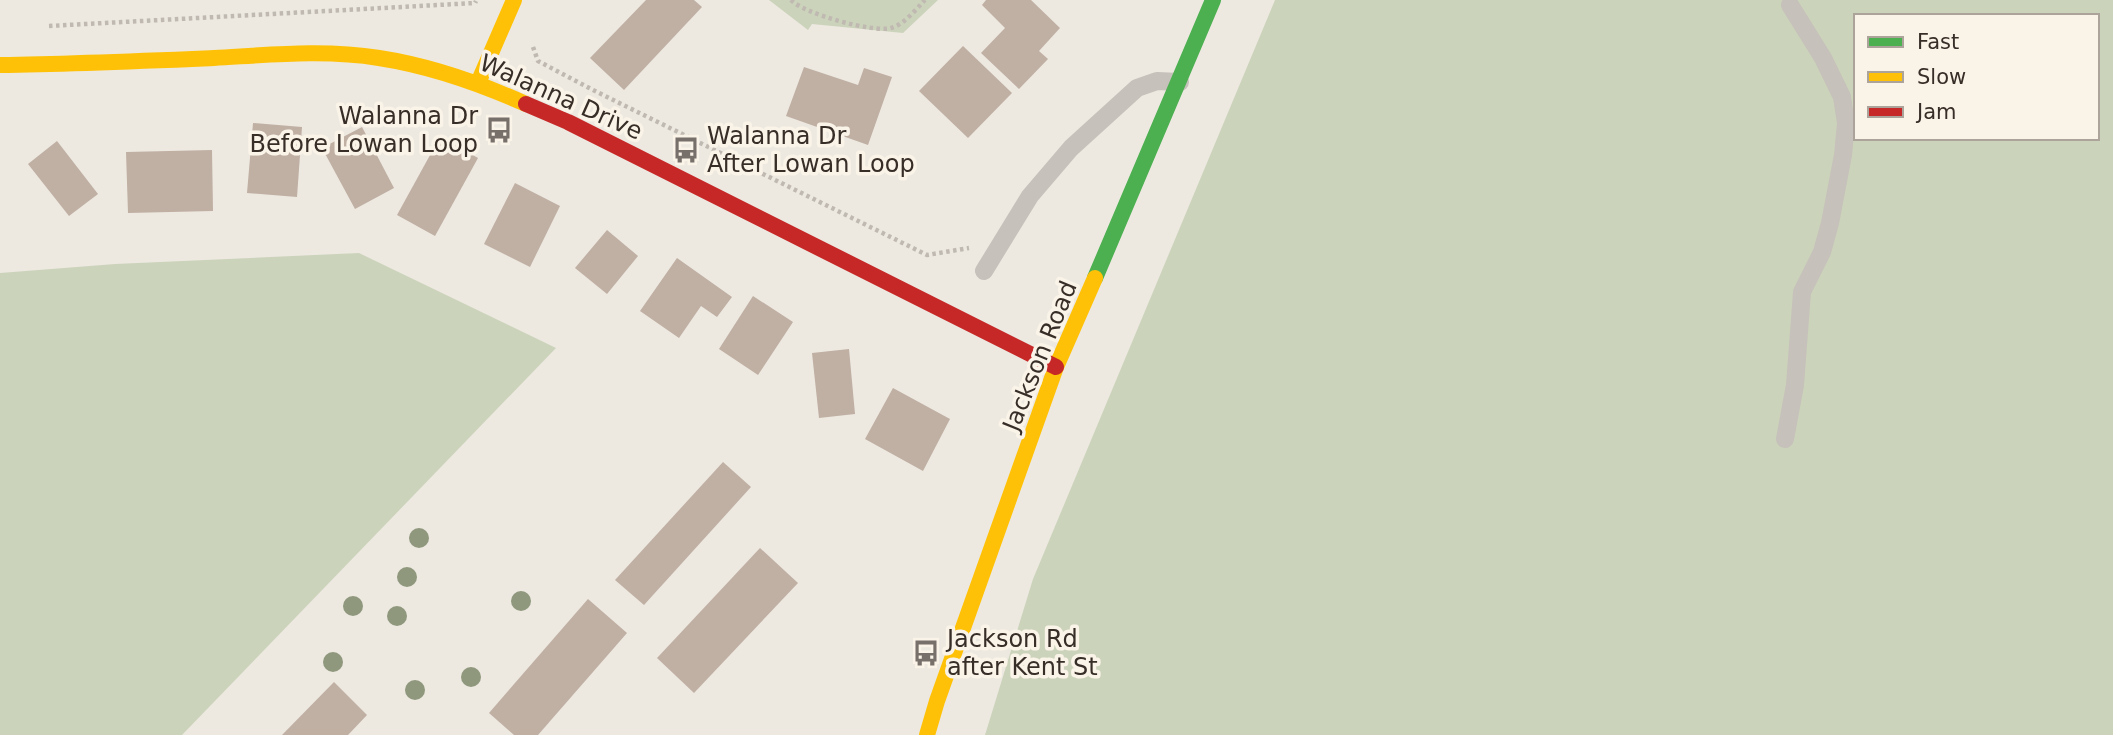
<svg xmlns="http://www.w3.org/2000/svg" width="2113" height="735" font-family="'DejaVu Sans',sans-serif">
<rect width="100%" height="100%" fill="#ede9e1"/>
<g fill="#ccd3bb" fill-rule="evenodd">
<path d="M769,0H938L903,33L812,24L808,30Z"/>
<path d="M1275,0H2113V735H985L1033,579ZM1856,16H2097V138H1856Z"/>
<path d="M359,253L556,348L182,735H0V273L115,264Z"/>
</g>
<g fill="#c0afa3">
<path d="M646,0H694L702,7L624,90L590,58Z"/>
<path d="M986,0H1031L1060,28L1039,51L1048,59L1019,89L981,53L1005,28L982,5Z"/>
<path d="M963,46L1012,93L968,138L919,91Z"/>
<path d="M804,67L858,85L864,68L892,77L868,145L786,116Z"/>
<path d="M253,123L302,127L297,197L247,193Z"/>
<path d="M362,127L394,188L355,209L322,148Z"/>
<path d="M440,137L478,158L435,236L397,215Z"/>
<path d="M57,141L98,194L69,216L28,164Z"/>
<path d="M212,150L213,211L128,213L126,152Z"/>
<path d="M515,183L560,206L530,267L484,244Z"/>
<path d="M607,230L638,256L607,294L575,268Z"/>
<path d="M677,258L732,297L717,317L701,306L679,338L640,311Z"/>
<path d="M753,296L793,322L758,375L719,349Z"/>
<path d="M849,349L855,414L819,418L812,353Z"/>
<path d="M893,388L950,419L923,471L865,439Z"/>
<path d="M723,462L751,487L644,605L615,580Z"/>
<path d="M760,548L798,583L694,693L657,658Z"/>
<path d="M588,599L627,633L538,735H514L489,713Z"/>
<path d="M334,682L367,715L348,735H282Z"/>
</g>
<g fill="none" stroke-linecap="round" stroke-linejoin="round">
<g stroke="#bfb9b2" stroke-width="4.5" stroke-dasharray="3.5 3.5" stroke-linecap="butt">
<path d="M791,0C804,14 874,33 891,28C905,24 915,10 925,0"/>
<path d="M49,26L475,3L476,1"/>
<path d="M533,47L538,61L593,90L927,255L969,248"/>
</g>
<g stroke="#c6c1ba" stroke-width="18">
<path d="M984,271L1030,196L1071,148L1137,88L1157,81L1180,82"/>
<path d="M1785,439L1795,385L1802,292L1822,252L1830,223L1843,155L1846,123L1842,97L1823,58L1790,5"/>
</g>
<path stroke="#4caf50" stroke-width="16" d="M1095,278L1213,0"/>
<g stroke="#ffc107" stroke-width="16">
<path d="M0,65C71,64 142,61 214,58C268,55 324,49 379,58C431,66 479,83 526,104"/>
<path d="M478,83L514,0"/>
<path d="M927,735L937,701L1056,367L1095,278"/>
</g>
<path stroke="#c62828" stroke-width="16" d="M526,104L568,122L1056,367"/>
</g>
<g fill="#8f987d">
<circle cx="419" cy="538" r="10"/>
<circle cx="407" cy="577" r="10"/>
<circle cx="521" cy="601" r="10"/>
<circle cx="353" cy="606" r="10"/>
<circle cx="397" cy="616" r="10"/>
<circle cx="333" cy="662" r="10"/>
<circle cx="471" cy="677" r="10"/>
<circle cx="415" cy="690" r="10"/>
</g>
<defs>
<g id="bus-bare" transform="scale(2.1)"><path d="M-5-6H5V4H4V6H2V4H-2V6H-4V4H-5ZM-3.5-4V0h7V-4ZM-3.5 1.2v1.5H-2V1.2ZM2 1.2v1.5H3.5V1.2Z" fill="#776f69" stroke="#faf3e8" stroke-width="2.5" paint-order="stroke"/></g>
</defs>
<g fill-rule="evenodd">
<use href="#bus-bare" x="499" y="130"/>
<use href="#bus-bare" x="686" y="150"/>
<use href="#bus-bare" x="926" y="653"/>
</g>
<g text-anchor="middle" stroke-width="7" stroke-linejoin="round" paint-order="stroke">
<g font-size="24" fill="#372e28" stroke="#faf3e8">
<text transform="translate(561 97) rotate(24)" y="8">Walanna Drive</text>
<text transform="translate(1040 356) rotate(-68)" y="8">Jackson Road</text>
</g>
<g font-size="24" fill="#372e28" stroke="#faf3e8" text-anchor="start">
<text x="478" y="124" text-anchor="end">Walanna Dr<tspan x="478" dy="28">Before Lowan Loop</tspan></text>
<text x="707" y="144">Walanna Dr<tspan x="707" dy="28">After Lowan Loop</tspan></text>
<text x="947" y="647">Jackson Rd<tspan x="947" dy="28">after Kent St</tspan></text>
</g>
</g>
<rect x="1854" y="14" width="245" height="126" fill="#faf3e8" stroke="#aca49b" stroke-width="2"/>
<rect x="1868" y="37" width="35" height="10" fill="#4caf50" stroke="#aca49b" stroke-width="2"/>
<text x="1917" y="49" font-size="21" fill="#372e28">Fast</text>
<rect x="1868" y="72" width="35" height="10" fill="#ffc107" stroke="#aca49b" stroke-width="2"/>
<text x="1917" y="84" font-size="21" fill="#372e28">Slow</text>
<rect x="1868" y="107" width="35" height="10" fill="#c62828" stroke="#aca49b" stroke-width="2"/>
<text x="1917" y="119" font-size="21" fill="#372e28">Jam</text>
</svg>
